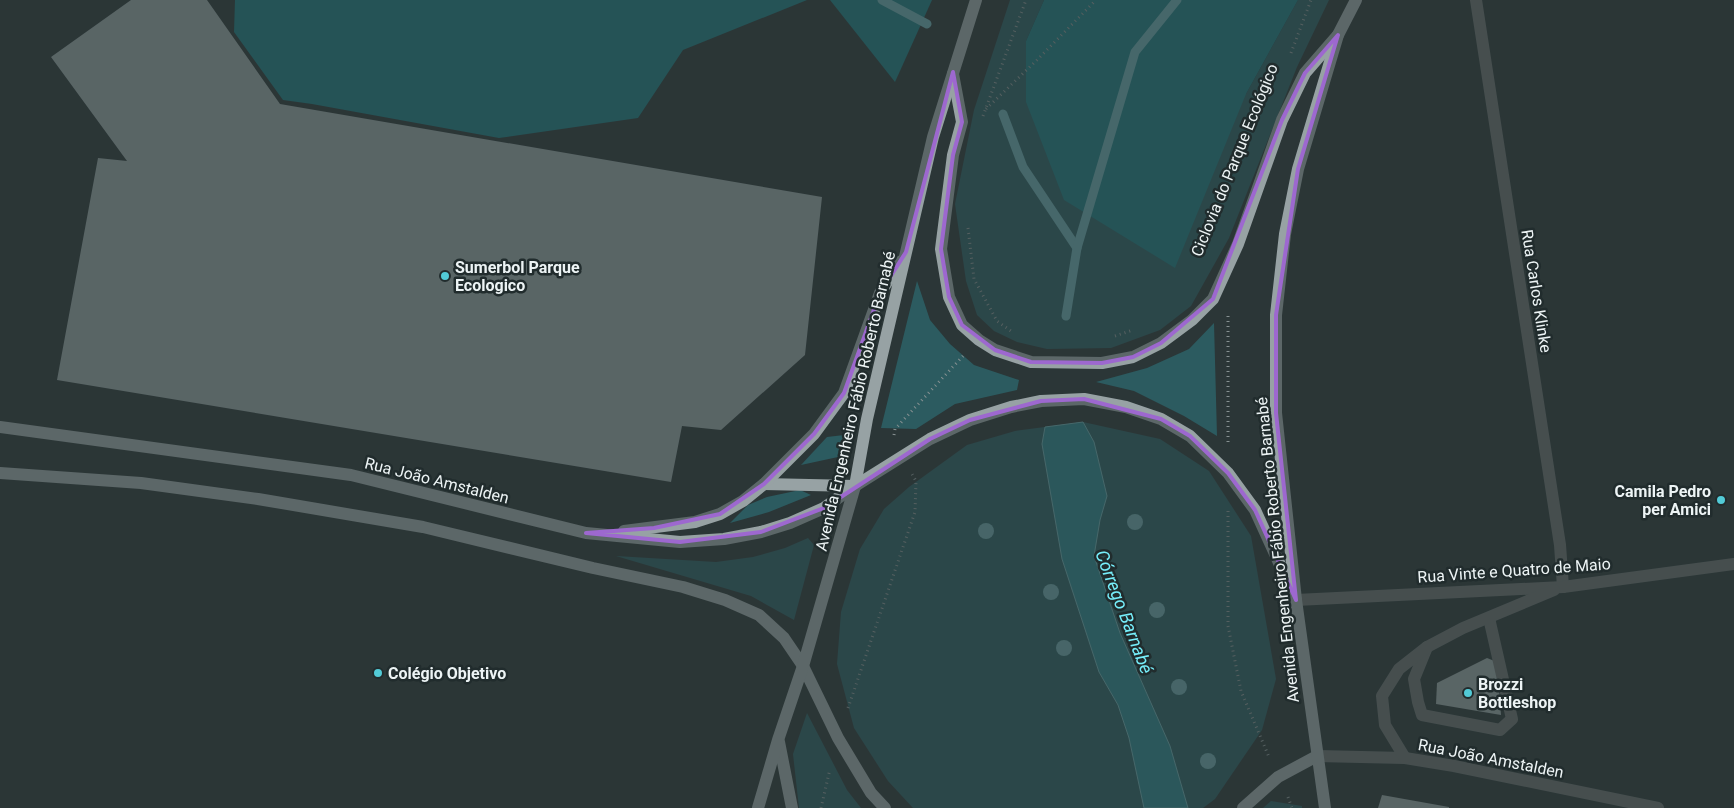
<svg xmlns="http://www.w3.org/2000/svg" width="1734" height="808" font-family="Roboto,sans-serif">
<rect width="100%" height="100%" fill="#2b3637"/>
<g fill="#2c5b60">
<path d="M1010,0H1044L1026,41L1246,94L1298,0H1329L1297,67L1229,238L1191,306L1160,330L1111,348L1047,349L1017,342L994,331L977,315L966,281L955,204L974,110Z"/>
<path d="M917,281L930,320L950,344L974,365L1019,380L1017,390L955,404L916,429L881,428Z"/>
<path d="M1214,323L1217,436L1184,416L1134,391L1096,382L1147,368L1189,349Z"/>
<path d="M1083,422L1160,439L1209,471L1251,536L1276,679L1262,730L1215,799L1203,808H913L888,781L854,728L837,664L841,612L860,549L884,509L909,487L967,445L1015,431Z"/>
<path d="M844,435L838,457L801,465L827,437Z"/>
<path d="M800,490L811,495L769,512L730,523L748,505L767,497Z"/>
<path d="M808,538L814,545L794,620L751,596L616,556L716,562L753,557L785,548Z"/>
<path d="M807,713L847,790L861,808H799L793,754Z"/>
<path d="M1271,801L1302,806V808H1263Z"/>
</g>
<g fill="#1e757c">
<path d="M235,0H807L683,50L638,118L499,138L312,104L283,100L234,32Z"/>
<path d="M830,0H932L895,82Z"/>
<path d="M1044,0H1298L1246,94L1175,268L1064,200L1026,102V41Z"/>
</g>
<path fill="#2c7f87" stroke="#66a2a8" d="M1083,422L1094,442L1107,496L1100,520L1094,556L1120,633L1170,746L1188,808H1144L1129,738L1118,705L1099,672L1062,559L1042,444L1045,427Z"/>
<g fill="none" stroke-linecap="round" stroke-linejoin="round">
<g stroke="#66a2a8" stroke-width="9">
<path d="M882,0L927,24"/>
<path d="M1003,114L1023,167L1077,248"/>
<path d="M1066,316L1077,248L1135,52L1177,0"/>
</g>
</g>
<g fill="#909d9e">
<path d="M131,0H207L280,104L822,197L805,355L721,430L682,426L671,482L57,380L98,158L127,161L51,57Z"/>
<path d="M1487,658L1497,662L1501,715L1436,704L1437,683Z"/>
<path d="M1382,795L1449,807V808H1378Z"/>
</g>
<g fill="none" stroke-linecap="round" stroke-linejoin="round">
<g stroke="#879192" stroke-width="3" stroke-dasharray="1 4" stroke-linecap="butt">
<path d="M1291,53L1311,0"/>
<path d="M986,109L1037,60L1096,0"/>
<path d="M983,116L1026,0"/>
<path d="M968,228L974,279L997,321L1011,331"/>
<path d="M1228,316V442"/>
<path d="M1115,336L1133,330"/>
<path d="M894,435L895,429L963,356"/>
<path d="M1228,511V626L1241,691L1269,757"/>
<path d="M848,708L915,512L916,481L912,474"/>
<path d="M1288,797L1292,808"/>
<path d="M821,808L830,769"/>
</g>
<path stroke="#666c6c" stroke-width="12" d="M1427,647L1414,679L1418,702L1422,715L1500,730L1512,719L1489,618"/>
<path stroke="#666c6c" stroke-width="12" d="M1476,0L1560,545L1563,587"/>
<g stroke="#666c6c" stroke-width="12">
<path d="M1296,600L1563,587L1734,564"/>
<path d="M1317,756L1405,758L1454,766L1658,808"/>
<path d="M1405,758L1385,725L1382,696L1399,669L1427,647L1463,628L1554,590"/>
</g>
<g stroke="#97a2a4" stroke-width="12">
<path d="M953,74L962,122L953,155L941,249L949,297L962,325L979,340L995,350L1031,362L1102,363L1133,357L1161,343L1192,320L1213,299L1238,244L1282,120L1305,73L1338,35"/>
<path d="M0,427L351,475L586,533L680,542L724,539L761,532L790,523L824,508L855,486L930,439L970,420L1011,407L1041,401L1084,399L1126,407L1161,419L1190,436L1228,473L1255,510L1296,600"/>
<path d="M0,473L141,483L258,499L423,527L593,568L683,587L725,600L759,615L784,638L803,666L838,738L871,793L885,808"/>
<path d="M764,484L855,486"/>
<path d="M624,531L695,522L720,514L743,501L764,484L814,434L844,393L880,293L901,261"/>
<path d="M779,742L792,808"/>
<path d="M758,808L778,740L803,666L855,486L867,419L933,137L976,0"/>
<path d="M1243,808L1278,777L1317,756"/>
<path d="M1325,808L1296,600L1276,413V315L1285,234L1298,169L1338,35L1356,0"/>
</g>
</g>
<g fill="#689ea4">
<circle cx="1135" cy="522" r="8"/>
<circle cx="986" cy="531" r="8"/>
<circle cx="1051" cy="592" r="8"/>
<circle cx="1157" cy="610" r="8"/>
<circle cx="1064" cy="648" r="8"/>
<circle cx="1179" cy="687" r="8"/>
<circle cx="1208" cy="761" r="8"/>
</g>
<path d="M0 0H1734V808H0ZM1338,35L1298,169L1276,315V413L1296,600L1255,510L1228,473L1190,436L1161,419L1084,399L1041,401L970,420L930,439L824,508L761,532L680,542L586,533L654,528L720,514L764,484L814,434L844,393L880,293L906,252L953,72L962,122L953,155L941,249L949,297L962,325L995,350L1031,362L1102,363L1133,357L1161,343L1213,299L1282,120L1305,73Z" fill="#2b3637" fill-opacity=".55" fill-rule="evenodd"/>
<path fill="none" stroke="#9d68cf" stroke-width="4" stroke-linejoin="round" d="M1338,35L1298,169L1276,315V413L1296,600L1255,510L1228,473L1190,436L1161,419L1084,399L1041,401L970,420L930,439L824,508L761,532L680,542L586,533L654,528L720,514L764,484L814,434L844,393L880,293L906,252L953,72L962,122L953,155L941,249L949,297L962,325L995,350L1031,362L1102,363L1133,357L1161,343L1213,299L1282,120L1305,73Z"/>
<g fill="#52cbd7" stroke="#212c2d" stroke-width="2">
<circle cx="445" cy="276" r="5"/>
<circle cx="1721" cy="500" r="5"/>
<circle cx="378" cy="673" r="5"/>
<circle cx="1468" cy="693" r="5"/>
</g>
<g text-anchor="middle" stroke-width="5" stroke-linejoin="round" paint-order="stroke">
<g font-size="16" fill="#edf4f5" stroke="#212c2d">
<text transform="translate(1234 160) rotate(-68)" y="6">Ciclovia do Parque Ecológico</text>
<text transform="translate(1537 291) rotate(81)" y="6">Rua Carlos Klinke</text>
<text transform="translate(855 401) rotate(-77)" y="6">Avenida Engenheiro Fábio Roberto Barnabé</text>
<text transform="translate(437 480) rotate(14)" y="6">Rua João Amstalden</text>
<text transform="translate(1277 550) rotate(-96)" y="6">Avenida Engenheiro Fábio Roberto Barnabé</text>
<text transform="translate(1514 570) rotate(-4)" y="6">Rua Vinte e Quatro de Maio</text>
<text transform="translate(1491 758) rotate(11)" y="6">Rua João Amstalden</text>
</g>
<g font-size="16" font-weight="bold" fill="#edf4f5" stroke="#212c2d" text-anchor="start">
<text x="455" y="273">Sumerbol Parque<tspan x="455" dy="18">Ecologico</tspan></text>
<text x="1711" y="497" text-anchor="end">Camila Pedro<tspan x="1711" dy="18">per Amici</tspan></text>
<text x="388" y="679">Colégio Objetivo</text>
<text x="1478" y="690">Brozzi<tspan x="1478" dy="18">Bottleshop</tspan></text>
</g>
<g font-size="18" font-style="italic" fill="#76eefa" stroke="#212c2d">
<text transform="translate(1124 612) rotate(69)" y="6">Córrego Barnabé</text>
</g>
</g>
</svg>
